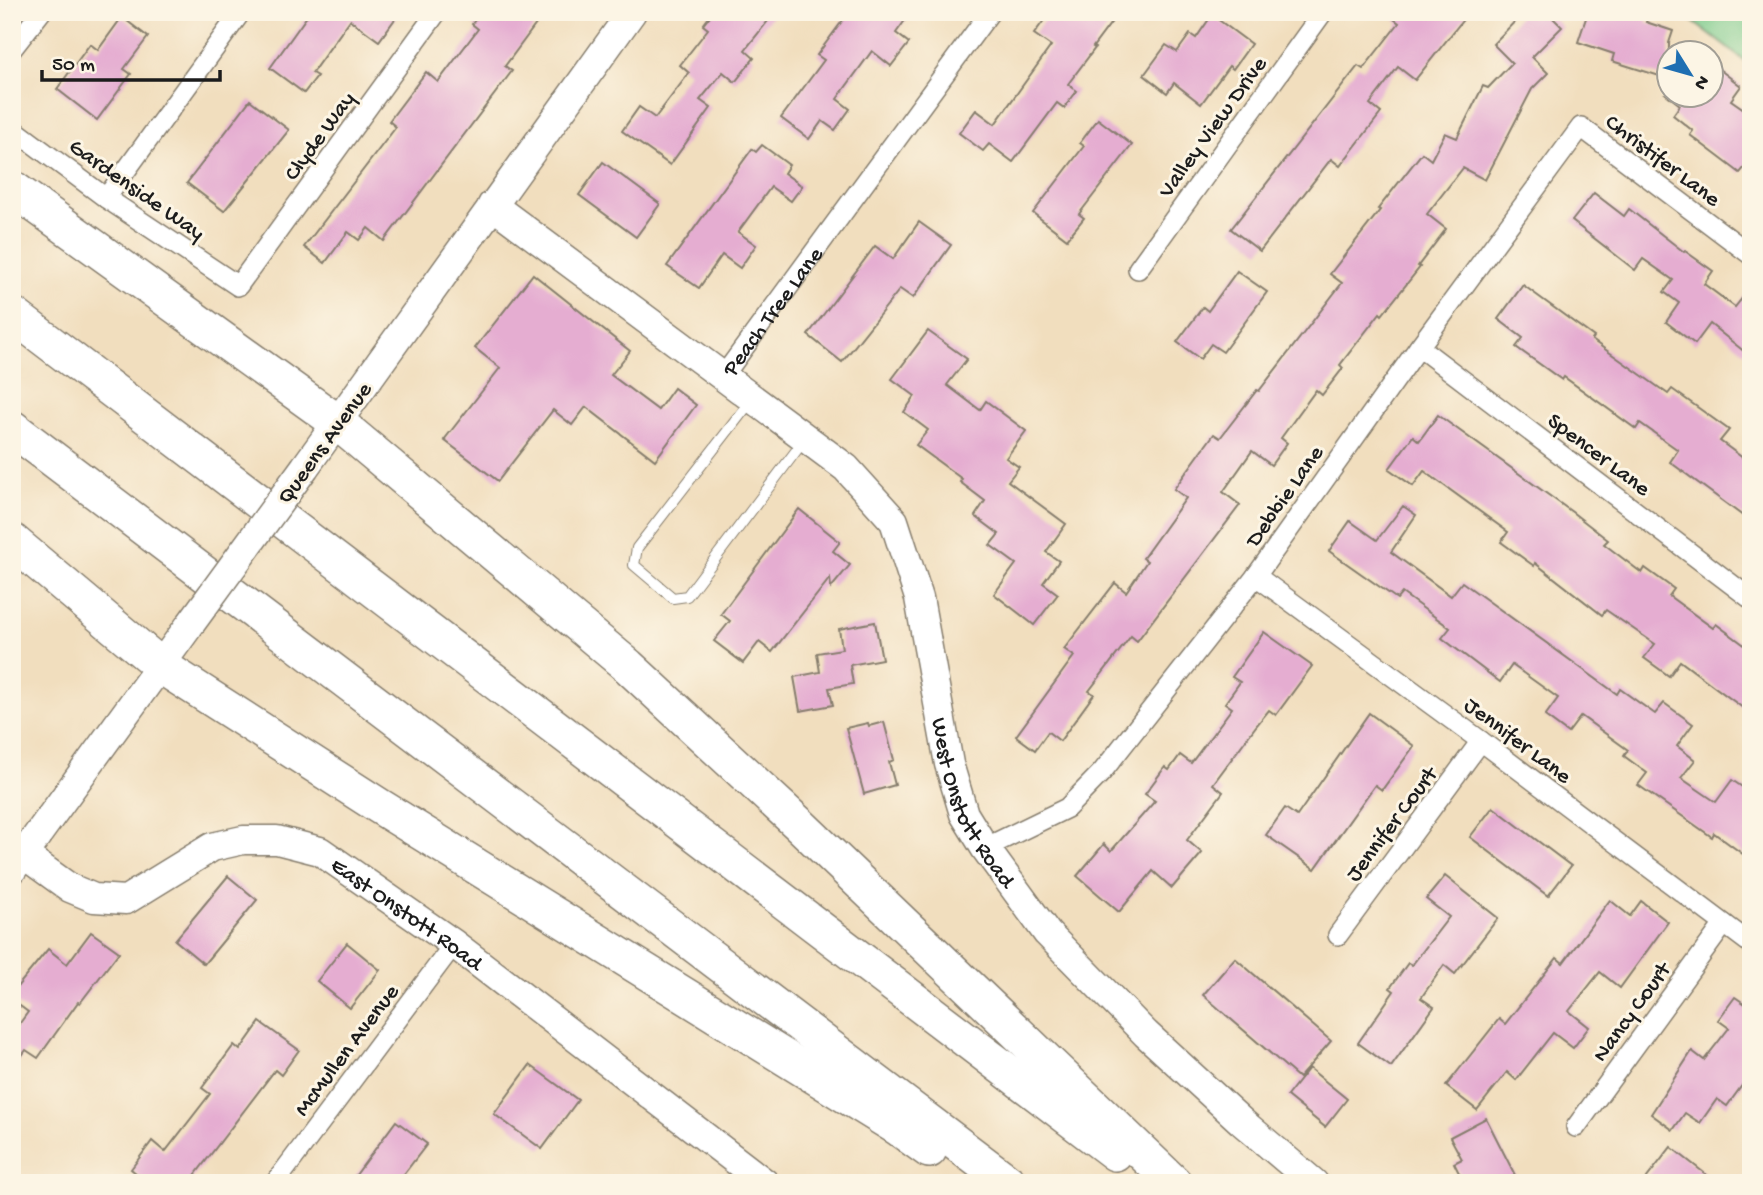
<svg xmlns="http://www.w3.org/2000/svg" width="1763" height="1195" font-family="'Gochi Hand',sans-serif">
<rect width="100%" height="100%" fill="#fcf5e5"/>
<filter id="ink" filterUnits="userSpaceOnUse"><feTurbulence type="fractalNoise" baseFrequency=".0143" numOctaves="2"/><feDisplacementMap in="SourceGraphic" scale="14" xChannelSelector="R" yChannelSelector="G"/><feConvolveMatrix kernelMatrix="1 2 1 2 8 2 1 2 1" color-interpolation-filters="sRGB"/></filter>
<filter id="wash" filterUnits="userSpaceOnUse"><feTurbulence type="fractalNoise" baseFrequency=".00686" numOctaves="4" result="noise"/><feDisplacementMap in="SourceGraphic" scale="28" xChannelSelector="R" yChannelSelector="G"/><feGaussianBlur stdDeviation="1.57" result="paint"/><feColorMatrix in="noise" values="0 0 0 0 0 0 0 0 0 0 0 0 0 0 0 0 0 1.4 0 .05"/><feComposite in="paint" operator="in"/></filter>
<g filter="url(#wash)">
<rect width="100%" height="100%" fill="#f1debe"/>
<path fill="#7aca8a" stroke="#4b7353" stroke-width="2" d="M1680,12H1751V66Z"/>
<g id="blocks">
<g fill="#e5add1">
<path d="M310,12H400L379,41L350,20L312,73L317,76L304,93L270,68Z"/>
<path d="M481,12H528L539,20L505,66L512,71L384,241L368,228L359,240L348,232L325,263L304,247L396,127L389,121L426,72L438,82L478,29L472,24Z"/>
<path d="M713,12H775L745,50L754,58L735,82L723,72L700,100L711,108L670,165L622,131L639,107L655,118L689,73L680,65L708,29L703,25Z"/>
<path d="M849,12H911L896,33L909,43L891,66L872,51L837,99L850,109L835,130L822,121L809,139L781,118L824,60L817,55Z"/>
<path d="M1050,12H1119L1093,47L1095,48L1068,84L1077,91L1064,108L1057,103L1013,162L989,144L983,151L959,133L976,110L995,124L1051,46L1034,34Z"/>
<path d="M1385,12H1469L1415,80L1398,67L1370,104L1381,113L1340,166L1331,159L1260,251L1231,229L1358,66L1363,69L1399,23Z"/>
<path d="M1524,12H1547L1562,27L1532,57L1548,73L1532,89L1485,180L1463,168L1427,214L1446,229L1418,266L1420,267L1382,315L1380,313L1340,365L1343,368L1322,395L1316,390L1281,438L1287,443L1271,465L1252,451L1223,492L1240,505L1137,641L1131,636L1089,691L1094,694L1060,741L1048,732L1035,750L1016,736L1074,656L1064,649L1115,583L1126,592L1147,561L1143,558L1186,498L1174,489L1214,434L1220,438L1257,390L1259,391L1342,283L1330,274L1380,210L1378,209L1422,153L1431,160L1445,133L1457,138L1483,86L1488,88L1512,63L1493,44Z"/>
<path d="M1588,12H1649L1646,22L1673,31L1669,43V79L1612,61L1614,54L1578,42Z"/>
<path d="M1212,15L1251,44L1233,69L1229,66L1201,104L1174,83L1167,93L1144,75L1166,45L1177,52L1190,34L1196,38Z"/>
<path d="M122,17L148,37L124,69L131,74L97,120L57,89L90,44L98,50Z"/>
<path d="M1711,63L1741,86L1731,100L1751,114V160L1740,173L1690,135L1693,131L1673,115L1680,105L1666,94H1711Z"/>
<path d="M250,100L289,130L224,211L187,183Z"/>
<path d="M1098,119L1132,145L1079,214L1084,218L1067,239L1033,213L1084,146L1080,143Z"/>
<path d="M762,145L789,165L784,173L802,186L791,201L771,187L738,232L756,245L740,268L722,255L699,288L667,266L752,149L756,152Z"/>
<path d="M603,162L660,204L636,237L579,195Z"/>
<path d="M1594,193L1624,216L1629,209L1684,252L1685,251L1713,271L1704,284L1735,307L1751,287V357L1710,324L1695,344L1666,322L1679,303L1664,292L1673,280L1643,259L1635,270L1572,221Z"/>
<path d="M919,222L951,245L913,298L900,289L842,362L808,335L875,246L893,259Z"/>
<path d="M1237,271L1267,292L1223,352L1211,344L1200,359L1177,342L1203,307L1208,311Z"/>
<path d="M533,274L630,351L611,375L658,410L674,388L696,405L655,460L586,407L572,425L553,410L498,481L444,440L500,368L475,348Z"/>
<path d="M1523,285L1594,337L1592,340L1668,394L1672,389L1729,430L1720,441L1751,464V522L1670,462L1678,450L1640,423L1636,429L1564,377L1562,380L1516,347L1523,338L1498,319Z"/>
<path d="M928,331L967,359L947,385L980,410L986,401L1026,431L1006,458L1019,467L1008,481L1066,524L1046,552L1059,561L1043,583L1058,594L1034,625L994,594L1016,564L990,545L999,534L975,516L985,501L960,482L962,479L916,445L928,430L904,412L915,396L892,379Z"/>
<path d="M1438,415L1572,512L1608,540L1604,544L1642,573L1645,568L1674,589L1669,596L1713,628L1716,624L1751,650V714L1680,661L1669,676L1644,658L1655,644L1606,610L1602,615L1535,563L1534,566L1501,542L1508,532L1424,471L1413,486L1389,469L1413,436L1419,441Z"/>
<path d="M1403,506L1416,515L1391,552L1451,596L1462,582L1617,694L1620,689L1655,714L1664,703L1693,724L1677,746L1695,760L1681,778L1716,802L1732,780L1751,793V860L1714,833L1712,837L1638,785L1647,773L1624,756L1628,750L1581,716L1568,733L1545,716L1558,698L1512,665L1500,682L1442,638L1450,628L1402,593L1397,599L1329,551L1350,521L1377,540Z"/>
<path d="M799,509L840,542L833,551L850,565L831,588L830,578L772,652L759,642L743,663L714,641L730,621L721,614Z"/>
<path d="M875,622L882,659L850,665L853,684L829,688L833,705L800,711L794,677L820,672L817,653L842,649L839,629Z"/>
<path d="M1264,632L1312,666L1276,715L1269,710L1256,726L1213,784L1223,792L1187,840L1202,853L1172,888L1153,871L1119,912L1077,876L1104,844L1111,851L1155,801L1145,794L1165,767L1169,770L1180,755L1191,763L1232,708L1225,703L1240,682L1232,677Z"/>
<path d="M1369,713L1414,746L1382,790L1375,785L1315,869L1266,835L1285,808L1297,816Z"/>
<path d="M884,722L894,760L889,762L895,785L864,794L846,728L868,723L869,726Z"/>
<path d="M1493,807L1571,866L1548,896L1470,837Z"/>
<path d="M228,876L257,900L204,964L175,940Z"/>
<path d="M1445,876L1498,918L1455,974L1444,965L1421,998L1434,1007L1391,1067L1358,1043L1394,991L1390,988L1408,963L1412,965L1449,917L1426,899Z"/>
<path d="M1610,900L1630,916L1641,901L1668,922L1620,988L1600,972L1569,1011L1589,1027L1573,1048L1553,1033L1516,1080L1507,1072L1477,1110L1446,1086L1499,1019L1505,1024L1557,958L1563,963Z"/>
<path d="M91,932L119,952L80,1003L78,1002L38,1058L26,1050L12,1069V1034L28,1012L12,1000V993L48,949L67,964Z"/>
<path d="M347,943L380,970L350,1008L317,981Z"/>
<path d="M1235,958L1331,1041L1299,1078L1203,995Z"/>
<path d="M1735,997L1751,1008V1073L1727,1106L1717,1099L1700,1123L1685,1113L1673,1130L1651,1114L1692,1051L1704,1060L1729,1028L1718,1020Z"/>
<path d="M260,1022L299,1050L281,1075L275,1070L189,1183H148L131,1169L152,1141L165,1152L210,1094L202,1088L234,1045L240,1050Z"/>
<path d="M530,1065L578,1100L542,1149L494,1114Z"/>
<path d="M1309,1068L1347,1099L1325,1127L1287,1096Z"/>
<path d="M1486,1118L1519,1183H1464L1454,1163L1462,1159L1450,1137Z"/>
<path d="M396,1121L427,1144L397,1183H350Z"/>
<path d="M1671,1147L1717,1183H1643Z"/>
</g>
</g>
</g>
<g filter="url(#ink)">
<use href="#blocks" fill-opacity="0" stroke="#867d6d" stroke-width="2"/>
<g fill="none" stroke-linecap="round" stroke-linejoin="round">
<g stroke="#867d6d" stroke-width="12">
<path id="lane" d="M751,401L637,548L634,565L673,598L687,596L805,439"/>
</g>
<g stroke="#867d6d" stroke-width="22">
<g id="street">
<path d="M12,49L41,12"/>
<path d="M12,128L106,198L238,286L437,12"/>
<path d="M106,198L241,12"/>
<path d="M1138,269L1323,12"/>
<path d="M1419,347L1751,599"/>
<path id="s1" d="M724,375L990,12"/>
<path d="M1256,576L1481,741L1751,944"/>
<path d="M985,848L1067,808L1102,772L1256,576L1419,347L1581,127L1751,255"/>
<path d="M1338,935L1481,741"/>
<path d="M1576,1127L1724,924"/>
<path d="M275,1183L454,944"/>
</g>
</g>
<g stroke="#867d6d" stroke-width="31">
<g id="secondary">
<path id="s2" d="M492,205L846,468L894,521L919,598L949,764L964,814L985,848L1047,933L1146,1034L1242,1122L1314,1183"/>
<path d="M305,467L632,12"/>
<path id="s3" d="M12,846L70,888L94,898L126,900L212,847L243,840H277L320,851L454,944L765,1183"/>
<path d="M12,870L189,626"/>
</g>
</g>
<g stroke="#867d6d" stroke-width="38">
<g id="highway">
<path d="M12,188L337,422L628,666L801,826L1174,1183"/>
<path d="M12,314L1115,1153"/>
<path d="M12,428L1009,1183"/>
<path d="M12,541L161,666L379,806L897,1127L929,1150"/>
</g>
</g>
<use href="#lane" stroke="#fff" stroke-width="10"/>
<use href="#street" stroke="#fff" stroke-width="19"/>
<use href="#secondary" stroke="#fff" stroke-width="28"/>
<use href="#highway" stroke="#fff" stroke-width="35"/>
<g stroke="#867d6d" stroke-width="31" stroke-linecap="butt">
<path id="secondary-bridge" d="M189,626L305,467"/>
</g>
<use href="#secondary-bridge" stroke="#fff" stroke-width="28"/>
</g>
</g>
<g text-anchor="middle" stroke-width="6" stroke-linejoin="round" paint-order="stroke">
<g font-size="23" fill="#1c1c1c" stroke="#fcf5e5">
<text transform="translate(1211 126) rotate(-54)" y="8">Valley View Drive</text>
<text transform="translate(318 135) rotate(-54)" y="8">Clyde Way</text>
<text transform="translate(1664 159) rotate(37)" y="8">Christifer Lane</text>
<text transform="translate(138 188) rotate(35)" y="8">Gardenside Way</text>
<text dy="8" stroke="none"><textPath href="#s1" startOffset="80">Peach Tree Lane</textPath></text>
<text transform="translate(323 442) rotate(-54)" y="8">Queens Avenue</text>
<text transform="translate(1600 453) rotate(37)" y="8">Spencer Lane</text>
<text transform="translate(1283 495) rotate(-55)" y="8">Debbie Lane</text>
<text transform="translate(1519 739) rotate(37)" y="8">Jennifer Lane</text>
<text dy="8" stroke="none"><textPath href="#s2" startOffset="807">West Onstott Road</textPath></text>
<text transform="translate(1390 823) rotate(-53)" y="8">Jennifer Court</text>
<text dy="8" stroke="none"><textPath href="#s3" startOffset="448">East Onstott Road</textPath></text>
<text transform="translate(1630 1011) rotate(-54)" y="8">Nancy Court</text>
<text transform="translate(345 1049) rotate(-53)" y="8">McMullen Avenue</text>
</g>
</g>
<rect width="1763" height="1195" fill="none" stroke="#fcf5e5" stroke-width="42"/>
<g transform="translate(1690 74) rotate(127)"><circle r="33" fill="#fcf5e5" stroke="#a29e95" stroke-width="2"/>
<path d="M0-5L12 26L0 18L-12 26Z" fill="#1f6fb2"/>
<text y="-10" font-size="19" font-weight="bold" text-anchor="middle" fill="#1c1c1c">N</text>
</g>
<path d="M42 70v10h178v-10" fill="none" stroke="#1c1c1c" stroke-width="3.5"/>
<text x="52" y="70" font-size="21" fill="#1c1c1c" stroke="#fcf5e5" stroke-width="5" paint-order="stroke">50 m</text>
</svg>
